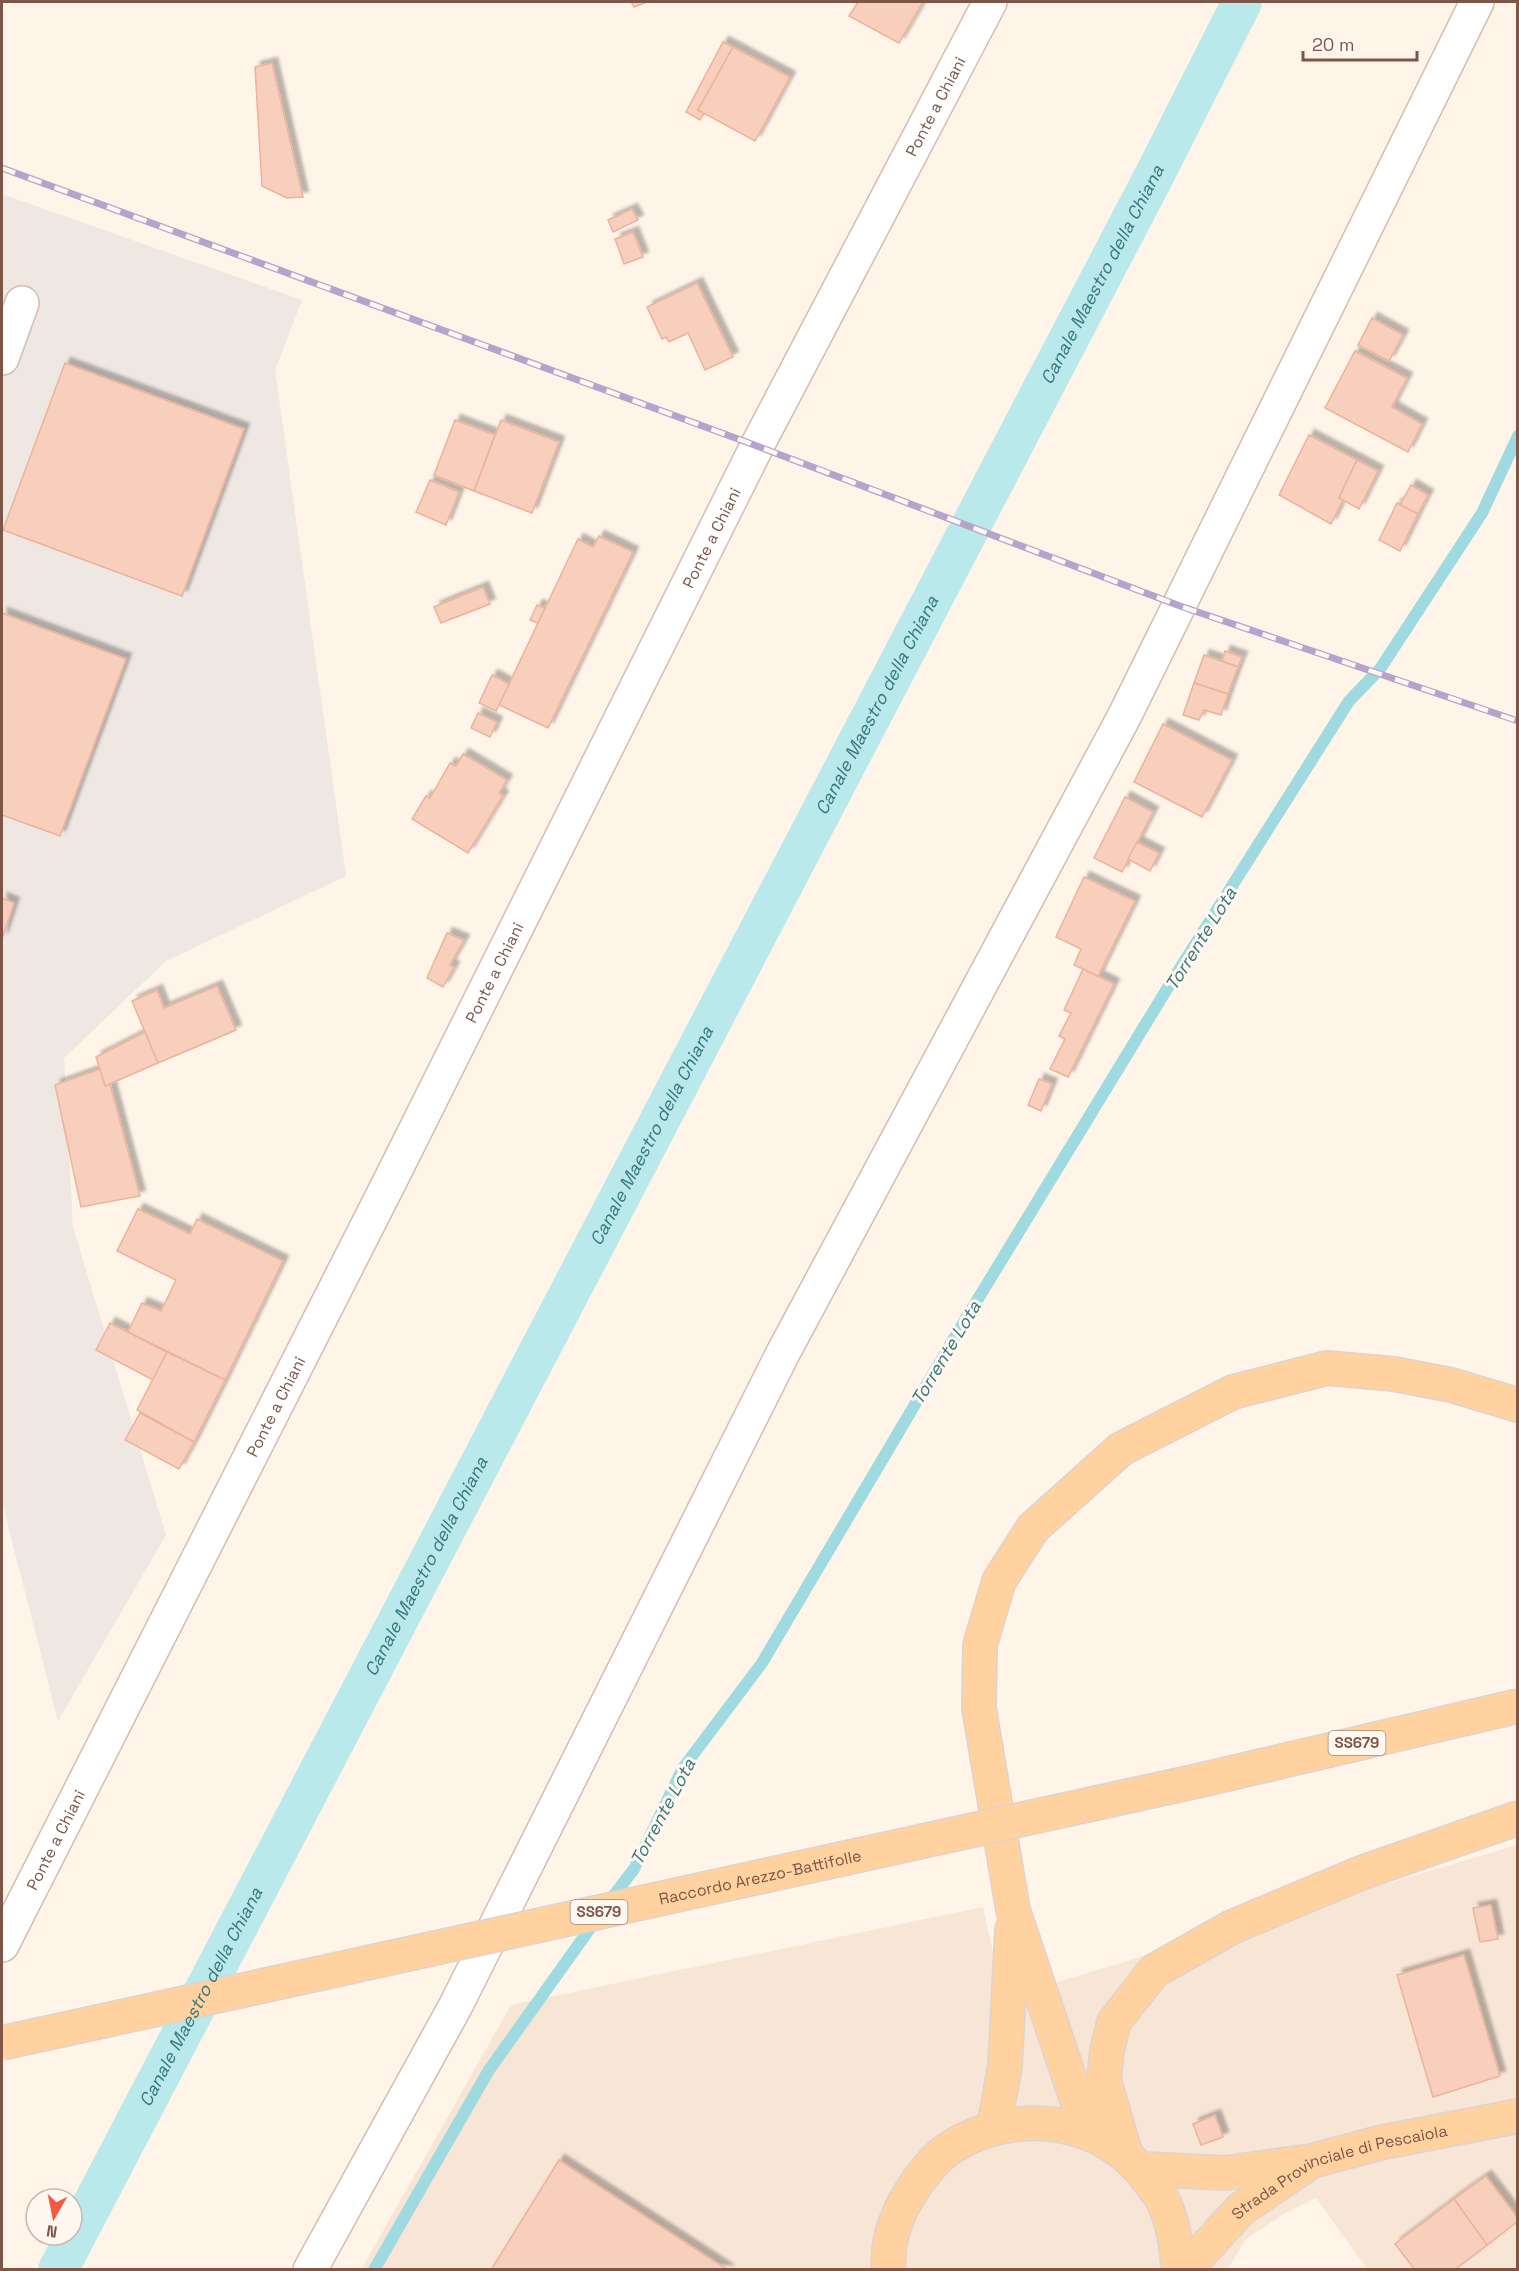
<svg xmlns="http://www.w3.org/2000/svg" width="1519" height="2271" font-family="'Space Grotesk',sans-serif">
<defs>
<filter id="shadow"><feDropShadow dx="5.5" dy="-5.5" stdDeviation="1.5" flood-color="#0004"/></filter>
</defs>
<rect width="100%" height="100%" fill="#fff4e8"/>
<path fill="#f7e5d5" d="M1517,1845V2269H1367L1316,2198L1287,2212L1246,2239L1228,2269L361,2270L511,2005L983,1907L1003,1998Z"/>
<path fill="#efe7e2" d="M2,194L302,300L275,370L346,876L166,961L64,1058L73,1227L166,1535L58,1721L2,1502Z"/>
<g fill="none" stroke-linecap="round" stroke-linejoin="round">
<g stroke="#9edadf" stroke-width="12">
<path d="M608,1903L634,1869L683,1768L762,1663L962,1325L1170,984L1349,701L1380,669L1482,513L1518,436"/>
<path d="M374,2270L489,2070L596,1920"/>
</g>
<path stroke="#b9e9eb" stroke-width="40" id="s1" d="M58,2270L1154,176L1242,2"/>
</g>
<g fill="#f7cfbc" stroke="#ecb29b" stroke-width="1.5" filter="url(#shadow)">
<path d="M631,2H647L634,7Z"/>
<path d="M858,2H923L899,43L849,16Z"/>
<path d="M723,42L733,47L698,110L704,113L700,120L686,112Z"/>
<path d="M733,47L790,77L755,141L698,110Z"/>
<path d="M272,63L303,197L287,198L262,186L255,67Z"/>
<path d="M632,209L638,220L613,232L608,220Z"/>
<path d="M633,232L643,257L624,264L615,239Z"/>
<path d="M697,283L733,357L705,370L688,333L669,342L666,337L662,339L647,307Z"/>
<path d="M1372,318L1403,335L1389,361L1358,345Z"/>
<path d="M1355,351L1407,378L1392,407L1422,424L1408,452L1325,408Z"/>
<path d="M65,363L244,429L182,596L3,530Z"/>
<path d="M455,420L495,435L474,491L434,475Z"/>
<path d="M501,420L559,442L532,513L474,491Z"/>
<path d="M1309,435L1357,460L1339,498L1343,500L1331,524L1279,495Z"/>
<path d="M1357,460L1378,471L1359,509L1339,498Z"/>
<path d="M430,480L459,492L446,525L416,512Z"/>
<path d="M1411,485L1428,495L1418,514L1400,505Z"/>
<path d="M1397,503L1418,514L1400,551L1379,540Z"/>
<path d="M599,536L633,552L548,728L499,705L578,539L593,547Z"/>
<path d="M483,587L490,604L441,623L434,607Z"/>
<path d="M537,605L545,608L538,623L530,620Z"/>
<path d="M2,613L126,659L60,836L2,815Z"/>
<path d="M1225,651L1242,657L1238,667L1222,661Z"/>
<path d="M1204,655L1238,667L1228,694L1194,683Z"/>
<path d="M492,675L509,684L496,711L479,703Z"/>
<path d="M1194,683L1228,694L1221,715L1204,710L1199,720L1183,715Z"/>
<path d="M478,713L497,722L490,737L471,728Z"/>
<path d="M1163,724L1232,760L1202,817L1134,782Z"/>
<path d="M463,754L507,780L499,793L503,796L468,853L412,819L426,796L430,798L450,763L456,766Z"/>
<path d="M1125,797L1153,812L1122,872L1094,858Z"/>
<path d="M1137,842L1159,853L1150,871L1128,859Z"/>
<path d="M1084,877L1135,901L1098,976L1074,965L1081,949L1056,937Z"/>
<path d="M2,898L14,903L2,939Z"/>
<path d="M447,933L464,940L450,965L454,967L443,987L427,978Z"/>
<path d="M1083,969L1114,984L1068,1077L1050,1069L1065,1039L1059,1036L1071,1013L1064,1010Z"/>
<path d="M217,986L236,1030L158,1063L132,1001L157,990L164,1008Z"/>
<path d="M145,1032L158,1063L105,1086L96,1057Z"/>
<path d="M100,1069L105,1086L110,1084L140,1196L81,1207L55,1085Z"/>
<path d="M1039,1079L1052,1084L1041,1111L1028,1105Z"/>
<path d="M138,1209L190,1234L197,1219L283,1261L225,1380L128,1332L142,1303L161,1311L176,1280L117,1251Z"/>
<path d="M110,1323L167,1352L153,1380L96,1350Z"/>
<path d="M167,1352L225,1380L194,1442L137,1410Z"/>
<path d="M140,1413L194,1442L179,1469L125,1440Z"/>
<path d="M1491,1905L1498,1939L1480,1942L1473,1908Z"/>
<path d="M1464,1955L1500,2076L1433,2097L1397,1975Z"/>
<path d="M1215,2115L1223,2137L1201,2145L1193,2124Z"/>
<path d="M559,2160L728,2270H491Z"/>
<path d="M1486,2176L1518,2218V2221L1487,2245L1454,2199Z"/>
<path d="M1454,2199L1487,2245L1454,2270H1415L1395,2244Z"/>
</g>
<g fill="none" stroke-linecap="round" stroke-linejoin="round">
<g stroke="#d5bcaf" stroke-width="36">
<g id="minor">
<path d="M2,358L22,303"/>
<path id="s2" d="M2,1945L388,1185L757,446L990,2"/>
<path d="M310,2270L455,2007L783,1353L1124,717L1477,2"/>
</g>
</g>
<g stroke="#ddd3cf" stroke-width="36">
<g id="major">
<path d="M1197,1781L1518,1706"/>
<path d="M994,2127L1005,2066L1012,1930"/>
<path d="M1088,2133L1013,1910L979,1708L980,1645L999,1581L1033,1528L1121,1449L1233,1392L1327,1368L1394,1374L1451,1385L1518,1405"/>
<path d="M1126,2155L1104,2080L1107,2050L1114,2022L1154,1971L1232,1927L1361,1873L1518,1818"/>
<path d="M1141,2169L1226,2173L1304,2162"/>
<path d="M889,2270C886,2247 895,2219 906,2200C918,2180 933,2158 953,2146C1017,2107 1105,2118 1149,2181C1154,2188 1161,2195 1164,2203C1174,2225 1177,2246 1178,2270"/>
<path id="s3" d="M1185,2270L1241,2209L1312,2161L1379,2143L1518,2116"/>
</g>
</g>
<use href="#minor" stroke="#fff" stroke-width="33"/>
<use href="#major" stroke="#ffd29f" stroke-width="33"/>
<g stroke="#b5a3cb" stroke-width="7">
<path id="rail" d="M2,168L757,446L1180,606L1518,721"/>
</g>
<use href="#rail" stroke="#fff8f1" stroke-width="4.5" stroke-dasharray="14" stroke-linecap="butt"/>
<g stroke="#ddd3cf" stroke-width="36" stroke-linecap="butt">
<g id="major-bridge">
<path id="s4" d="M2,2043L1197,1781"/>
</g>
</g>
<use href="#major-bridge" stroke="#ffd29f" stroke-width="33"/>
</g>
<g text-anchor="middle" stroke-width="6" stroke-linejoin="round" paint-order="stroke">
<g fill="#fff8f1" stroke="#a4877b" stroke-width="1.5">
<rect x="1328.5" y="1731" width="57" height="24" rx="4.5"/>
<rect x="570.5" y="1900" width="57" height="24" rx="4.5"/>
</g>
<g font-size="15" font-weight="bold" fill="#7d5648">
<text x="1357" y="1748">SS679</text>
<text x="599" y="1917">SS679</text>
</g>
<g font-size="16" fill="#7d5648" stroke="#fff8f1">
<text dy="6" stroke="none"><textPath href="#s2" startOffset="2062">Ponte a Chiani</textPath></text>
<text dy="6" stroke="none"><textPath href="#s2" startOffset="1576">Ponte a Chiani</textPath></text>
<text dy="6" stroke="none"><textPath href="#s2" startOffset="1090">Ponte a Chiani</textPath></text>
<text dy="6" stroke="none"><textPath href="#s2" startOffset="604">Ponte a Chiani</textPath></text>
<text dy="6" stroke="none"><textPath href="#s2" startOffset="118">Ponte a Chiani</textPath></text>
<text dy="6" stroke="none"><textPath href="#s4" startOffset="776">Raccordo Arezzo-Battifolle</textPath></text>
<text dy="6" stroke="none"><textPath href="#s3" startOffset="190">Strada Provinciale di Pescaiola</textPath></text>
</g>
<g font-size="18" font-style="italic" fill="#36767b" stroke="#fff8f1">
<text dy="6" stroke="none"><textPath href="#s1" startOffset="2252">Canale Maestro della Chiana</textPath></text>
<text dy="6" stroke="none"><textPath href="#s1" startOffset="1766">Canale Maestro della Chiana</textPath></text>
<text transform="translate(1201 939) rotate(-58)" y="6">Torrente Lota</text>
<text dy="6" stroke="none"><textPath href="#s1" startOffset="1280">Canale Maestro della Chiana</textPath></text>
<text transform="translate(946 1353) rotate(-59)" y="6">Torrente Lota</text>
<text dy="6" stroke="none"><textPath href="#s1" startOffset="794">Canale Maestro della Chiana</textPath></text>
<text transform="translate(663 1812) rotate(-62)" y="6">Torrente Lota</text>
<text dy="6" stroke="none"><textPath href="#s1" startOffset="308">Canale Maestro della Chiana</textPath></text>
</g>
</g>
<rect width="1519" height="2271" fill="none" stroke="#7d5648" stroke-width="6"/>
<g transform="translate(54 2217) rotate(189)"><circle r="28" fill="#fff8f1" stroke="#cbb7ad" stroke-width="1.5"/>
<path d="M0-4.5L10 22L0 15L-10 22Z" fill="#f55941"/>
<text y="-9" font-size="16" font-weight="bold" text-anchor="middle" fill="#7d5648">N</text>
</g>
<path d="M1303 51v9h114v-9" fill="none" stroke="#7d5648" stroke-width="3"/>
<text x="1312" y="51" font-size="18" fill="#7d5648" stroke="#fff8f1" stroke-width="4.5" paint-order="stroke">20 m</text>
</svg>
